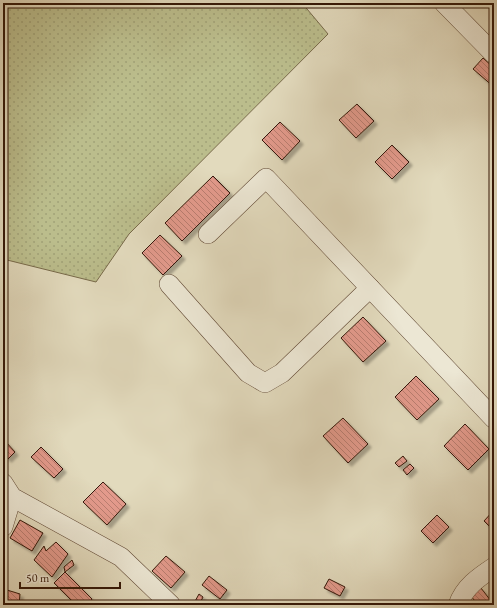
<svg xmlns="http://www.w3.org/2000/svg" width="497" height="608" font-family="'EB Garamond',serif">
<defs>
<pattern id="grass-dots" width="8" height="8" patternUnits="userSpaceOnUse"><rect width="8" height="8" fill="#bbbd8c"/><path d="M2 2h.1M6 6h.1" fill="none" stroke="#a1a277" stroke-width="1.8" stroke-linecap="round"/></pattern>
<pattern id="building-back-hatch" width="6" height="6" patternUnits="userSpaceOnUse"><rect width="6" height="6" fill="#e39a8c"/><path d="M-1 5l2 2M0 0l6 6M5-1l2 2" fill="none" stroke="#b97d70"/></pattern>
<filter id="shadow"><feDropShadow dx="3.5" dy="3.5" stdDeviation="1" flood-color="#0004"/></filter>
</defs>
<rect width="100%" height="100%" fill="#e2dabd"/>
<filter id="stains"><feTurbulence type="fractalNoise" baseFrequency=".005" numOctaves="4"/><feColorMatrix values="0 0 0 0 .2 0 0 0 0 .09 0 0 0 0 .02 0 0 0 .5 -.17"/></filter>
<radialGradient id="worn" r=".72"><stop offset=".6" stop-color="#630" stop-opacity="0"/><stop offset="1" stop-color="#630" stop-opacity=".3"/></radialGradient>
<path fill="url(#grass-dots)" stroke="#786a4a" d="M3,3H302L328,34L129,234L96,282L3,259Z"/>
<g fill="url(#building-back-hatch)" stroke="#341707" filter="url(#shadow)">
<path d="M483,58L494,68V87L473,69Z"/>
<path d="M357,104L374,121L356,138L339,120Z"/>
<path d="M280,122L300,141L282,160L262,140Z"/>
<path d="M392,145L409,162L392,179L375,162Z"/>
<path d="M213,176L230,193L182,241L165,223Z"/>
<path d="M160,235L182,256L163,275L142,253Z"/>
<path d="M363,317L386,341L363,362L341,338Z"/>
<path d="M416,376L439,399L417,420L395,397Z"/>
<path d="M343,418L368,444L348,463L323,436Z"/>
<path d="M465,424L489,449L468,470L444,446Z"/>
<path d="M5,441L15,452L8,459L3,454V443Z"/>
<path d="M41,447L63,469L54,478L31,457Z"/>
<path d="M403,456L407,461L399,467L395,463Z"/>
<path d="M410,464L414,468L407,475L403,470Z"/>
<path d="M103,482L126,504L107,525L83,502Z"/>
<path d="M494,510V531L484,521Z"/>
<path d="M437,515L449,527L433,543L421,531Z"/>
<path d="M20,520L43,533L32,551L10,538Z"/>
<path d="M56,542L68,554L52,577L34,560L44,546L46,551Z"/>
<path d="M166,556L185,572L171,588L152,571Z"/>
<path d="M72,560L74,565L65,572L64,567Z"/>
<path d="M65,572L92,599L88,605H76L54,583Z"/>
<path d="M209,576L227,590L220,599L202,585Z"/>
<path d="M329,579L345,587L340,596L324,588Z"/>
<path d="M481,588L494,605H478L471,596Z"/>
<path d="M7,590L20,594L19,605H4Z"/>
<path d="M199,594L203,597L201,601L204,603L203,605H193Z"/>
</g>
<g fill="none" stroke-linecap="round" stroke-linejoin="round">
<g stroke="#604834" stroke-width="20">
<g id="minor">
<path d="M444,3L494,54"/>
<path d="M208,234L266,178L494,419"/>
<path d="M169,284L248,373L265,383L282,373L370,288"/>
<path d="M3,483L12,497L121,557L171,605"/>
<path d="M3,493L12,497L3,527"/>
<path d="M458,605C464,587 479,577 494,567"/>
</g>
</g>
<use href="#minor" stroke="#ece7d4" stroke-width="19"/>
</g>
<rect width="497" height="608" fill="none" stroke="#e2dabd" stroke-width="16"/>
<rect x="4" y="4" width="489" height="600" fill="none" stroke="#341707" stroke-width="2"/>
<rect x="8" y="8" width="481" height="592" fill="none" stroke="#341707"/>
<path d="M20 582v6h100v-6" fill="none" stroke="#341707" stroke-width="2"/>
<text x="26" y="582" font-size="12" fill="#341707" stroke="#ece7d4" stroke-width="3" paint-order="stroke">50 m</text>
<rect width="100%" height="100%" filter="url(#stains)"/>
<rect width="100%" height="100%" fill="url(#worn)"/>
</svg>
